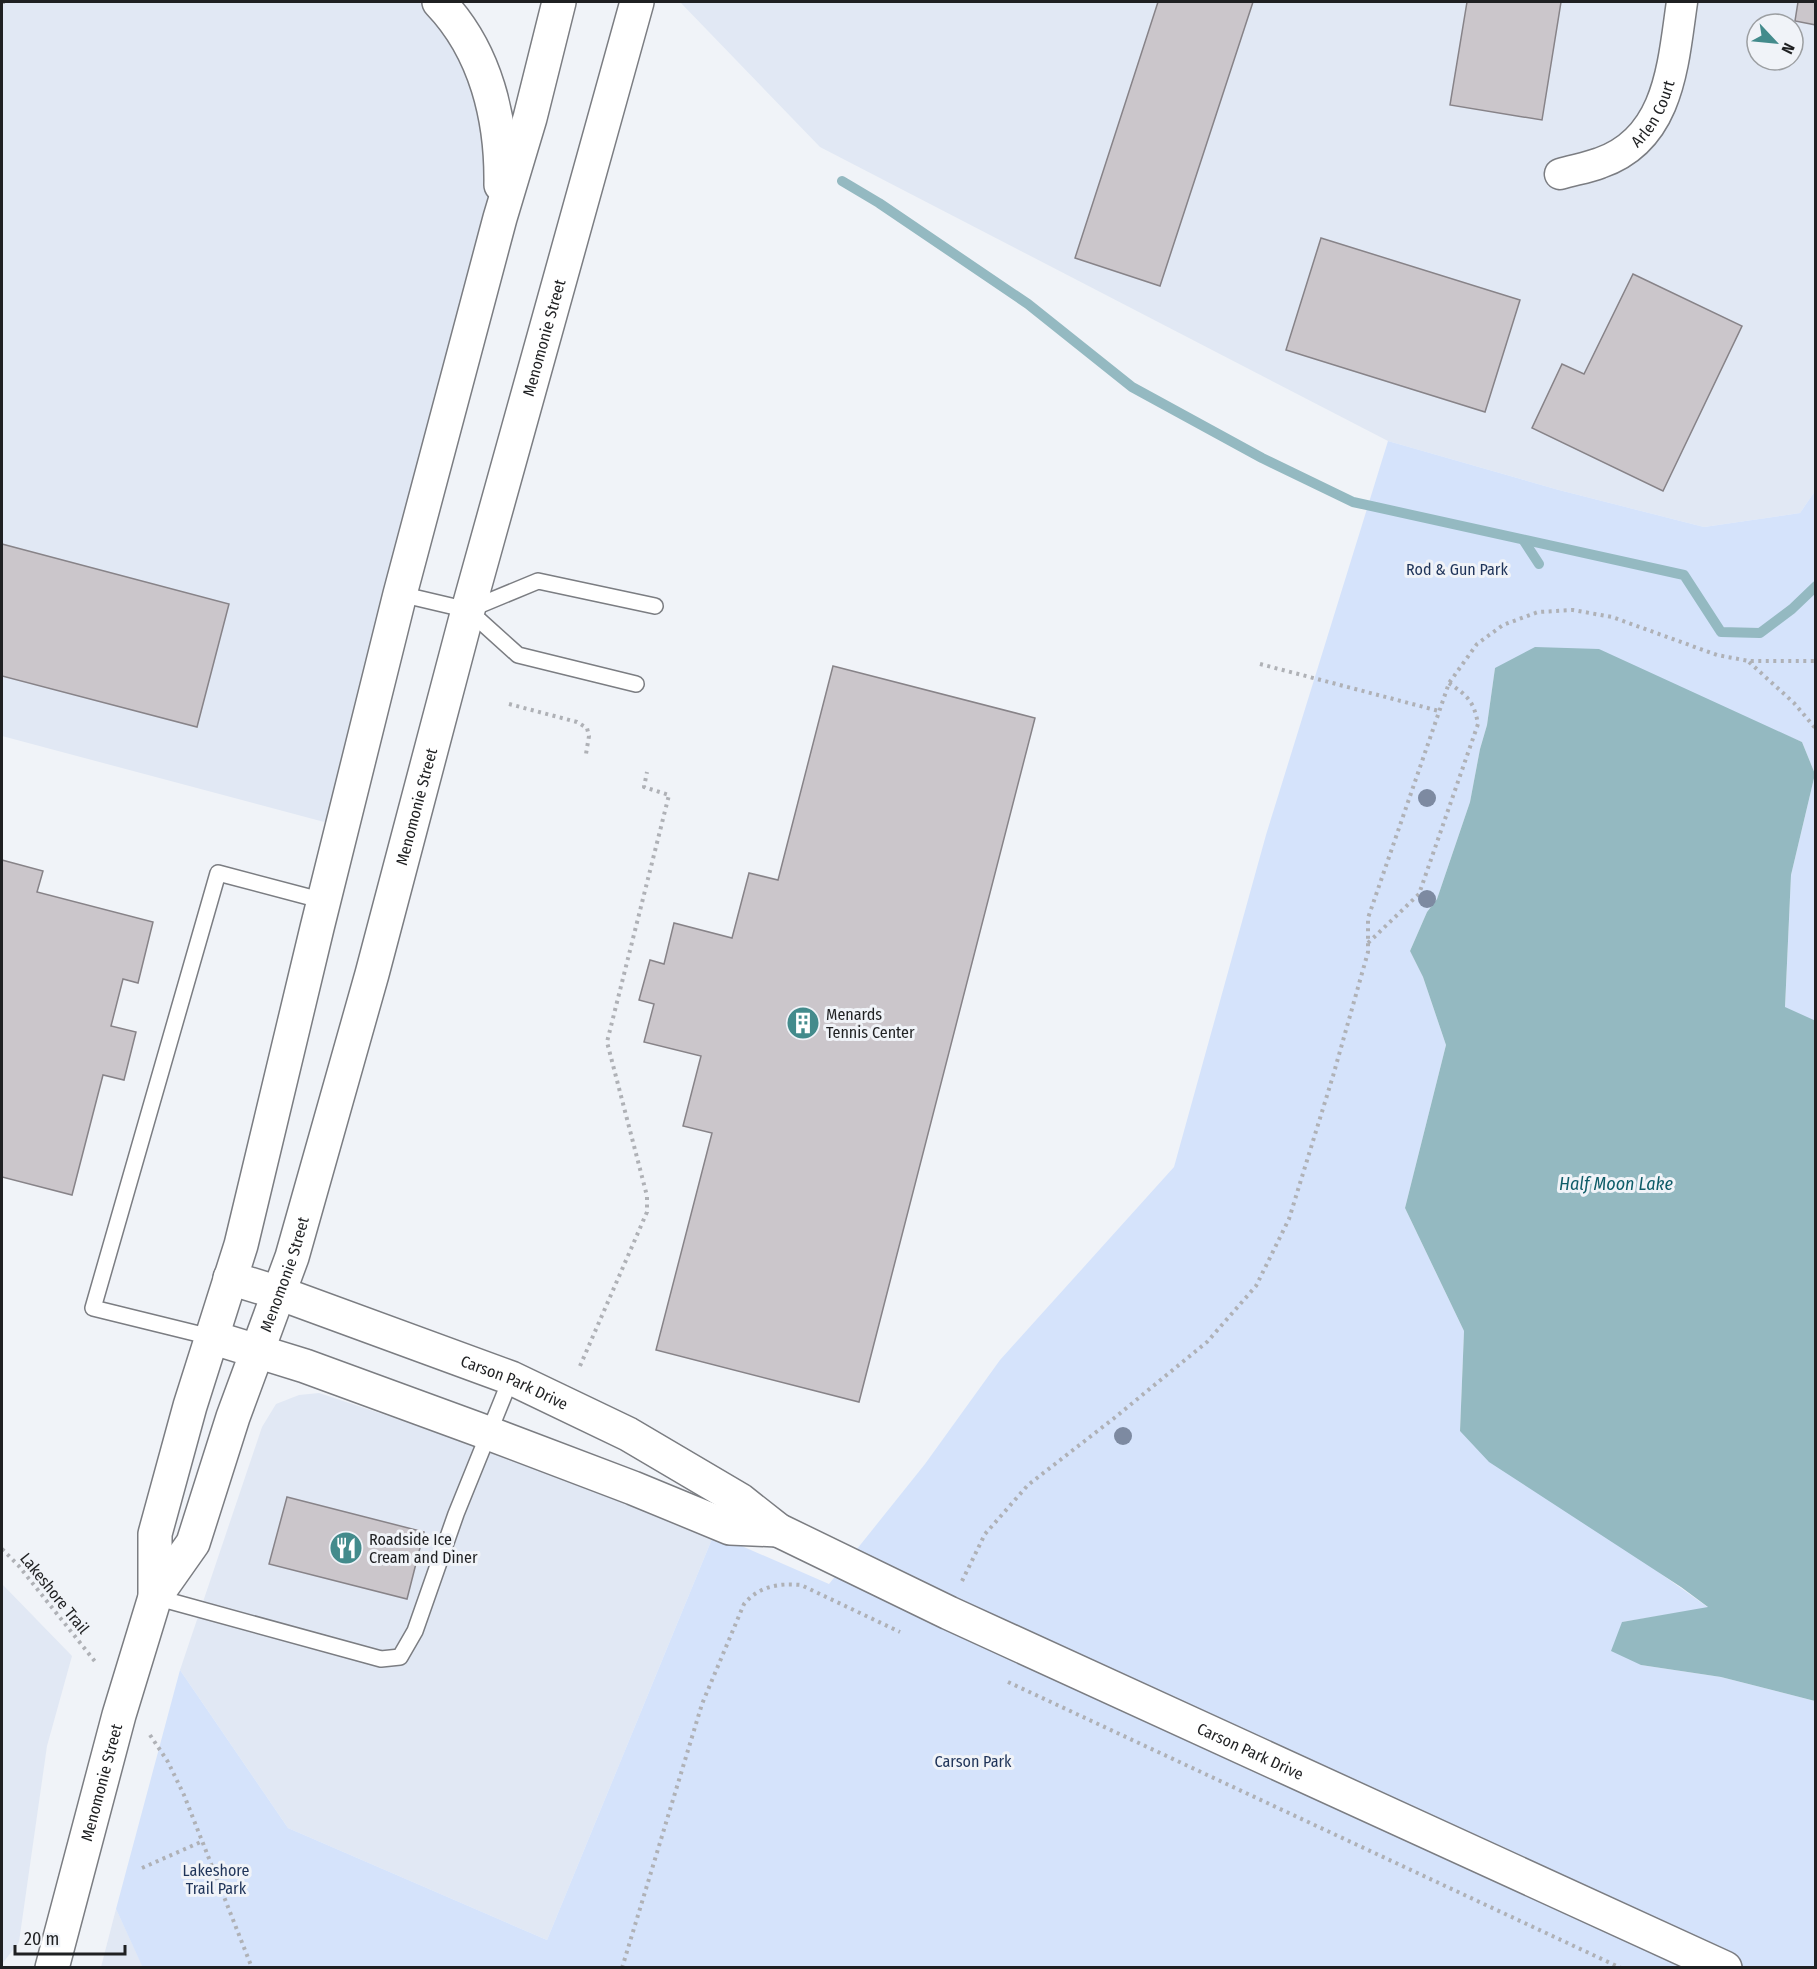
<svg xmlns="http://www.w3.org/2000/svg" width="1817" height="1969" font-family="'Fira Sans Condensed',sans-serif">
<rect width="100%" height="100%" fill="#f0f3f8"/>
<g fill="#e1e8f4" fill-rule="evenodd">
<path d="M2,2H439L501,160L343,827L2,736Z"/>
<path d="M680,2H1815V491L1800,513L1704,527L1559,490L1388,441L820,147ZM1757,24H1793V60H1757Z"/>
<path d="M319,1393L482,1447L714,1534L547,1940L288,1828L180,1670L262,1427L276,1404L299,1395Z"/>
<path d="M2,1584L72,1656L47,1746L19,1942L2,1964Z"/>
<path d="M116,1909L143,1967H101Z"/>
</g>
<path fill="#d5e3fb" d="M1388,441L1559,490L1704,527L1800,513L1815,491V1021L1785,1008L1791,875L1815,774L1802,742L1739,715L1495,668L1487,725L1480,749L1470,802L1437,899L1427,912L1410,951L1423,977L1446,1045L1405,1208L1464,1331L1460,1431L1709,1608L1622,1622L1641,1665L1721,1677L1815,1701V1967L143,1968L116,1909L180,1670L288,1828L547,1940L714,1534L829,1584L925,1464L1000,1360L1174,1167L1266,835Z"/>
<path fill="#94b9c1" d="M1535,647L1599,649L1802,742L1815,774L1791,875L1785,1007L1816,1021L1815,1701L1721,1677L1641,1665L1611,1651L1622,1622L1708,1607L1681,1587L1489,1462L1460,1431L1464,1331L1405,1208L1446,1045L1423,977L1410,951L1427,912L1437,899L1470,802L1480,749L1487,725L1495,668Z"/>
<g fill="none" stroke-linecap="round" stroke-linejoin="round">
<g stroke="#94b9c1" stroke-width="10">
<path d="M842,181L879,203L1028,304L1132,387L1262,458L1353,502L1684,575L1721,632L1760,633L1792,609L1816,586"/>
<path d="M1524,541L1539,564"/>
</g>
</g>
<g fill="#cbc6cb" stroke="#878388" stroke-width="1.5">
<path d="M1158,2H1253L1160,286L1075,258Z"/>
<path d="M1467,2H1561L1542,120L1450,105Z"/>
<path d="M1798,2H1816V25L1795,21Z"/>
<path d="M1321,238L1520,300L1485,412L1286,350Z"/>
<path d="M1633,274L1742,326L1663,491L1532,428L1562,364L1584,374Z"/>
<path d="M2,544L229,604L197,727L2,676Z"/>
<path d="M833,666L1035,718L859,1402L656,1350L712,1133L683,1126L701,1056L644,1042L654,1004L639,1000L650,960L664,964L674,923L732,938L749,873L778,880Z"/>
<path d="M2,860L43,871L37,892L153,922L138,983L123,979L111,1026L136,1032L124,1080L103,1075L72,1195L2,1177Z"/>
<path d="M287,1497L424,1532L407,1599L269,1564Z"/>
</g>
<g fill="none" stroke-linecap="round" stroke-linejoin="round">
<g stroke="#7b7d82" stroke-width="18">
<g id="service">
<path d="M400,594L468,610"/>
<path d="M636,684L518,655L468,610L538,581L655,606"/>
<path d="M211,1337L93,1308L218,873L324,901"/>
<path d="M155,1597L381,1659L400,1657L415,1631L456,1514L511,1378"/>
</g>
</g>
<g stroke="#7b7d82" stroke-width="33">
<g id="minor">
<path id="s1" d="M1560,174C1573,170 1587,168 1600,163C1670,139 1673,63 1682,2"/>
</g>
</g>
<g stroke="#7b7d82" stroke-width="36">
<g id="tertiary">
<path id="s2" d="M230,1278L279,1293L511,1378L628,1434L740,1500L778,1530L949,1613L1725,1968"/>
<path d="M211,1337L305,1366L488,1433L633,1488L730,1528L778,1530"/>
</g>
</g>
<g stroke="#7b7d82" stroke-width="36">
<g id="secondary">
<path d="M439,2C486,51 502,119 501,185"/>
<path id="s3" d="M155,1597L193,1543L233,1417L292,1257L372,974L468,610L637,2"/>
<path id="s4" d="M52,1968L119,1715L155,1597V1534L190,1406L241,1245L317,928L400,594L500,218L530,118L559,2"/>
</g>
</g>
<g stroke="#afb1b6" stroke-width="4" stroke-dasharray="3 4.5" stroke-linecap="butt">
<path d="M2,2H5"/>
<path d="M1749,662L1794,703L1816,729"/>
<path d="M1260,664L1439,711"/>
<path d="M509,704L577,722L587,728L589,736L586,754"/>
<path d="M1368,943L1419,894L1478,724C1474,702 1468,696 1449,683"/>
<path d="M580,1366L647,1212V1196L607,1042L669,795L644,787L647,772"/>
<path d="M2,1549L18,1565L97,1664"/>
<path d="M962,1581L985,1534L1028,1485L1113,1419L1207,1342L1256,1286L1289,1219L1333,1076L1368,952V918L1449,683L1477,644L1503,625L1538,612L1573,610L1612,617L1717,655L1749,661H1816"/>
<path d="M1008,1682L1621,1968"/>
<path d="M150,1735L168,1762L184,1795L252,1968"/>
<path d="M142,1868L203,1841"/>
<path d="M622,1968L702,1704L744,1604C759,1586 779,1583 801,1585L900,1632"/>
</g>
<use href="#service" stroke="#fff" stroke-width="15"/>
<use href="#minor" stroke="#fff" stroke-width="30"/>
<use href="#tertiary" stroke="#fff" stroke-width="33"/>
<use href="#secondary" stroke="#fff" stroke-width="33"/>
</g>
<g fill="#7d8aa1">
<circle cx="1427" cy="798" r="9"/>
<circle cx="1427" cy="899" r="9"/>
<circle cx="1123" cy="1436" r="9"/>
</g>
<defs>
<g id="building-disc" transform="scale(1.725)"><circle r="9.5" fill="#438b8c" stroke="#f0f3f8"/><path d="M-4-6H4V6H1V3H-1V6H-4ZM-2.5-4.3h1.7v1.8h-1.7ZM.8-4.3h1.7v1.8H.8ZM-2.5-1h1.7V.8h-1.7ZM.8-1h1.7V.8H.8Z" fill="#fff"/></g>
<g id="restaurant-disc" transform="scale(1.725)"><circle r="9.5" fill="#438b8c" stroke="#f0f3f8"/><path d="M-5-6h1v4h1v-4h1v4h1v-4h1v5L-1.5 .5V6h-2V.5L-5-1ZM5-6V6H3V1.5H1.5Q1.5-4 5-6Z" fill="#fff"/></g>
</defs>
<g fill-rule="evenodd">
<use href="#building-disc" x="803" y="1023"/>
<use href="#restaurant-disc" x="346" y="1548"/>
</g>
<g text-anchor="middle" stroke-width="6" stroke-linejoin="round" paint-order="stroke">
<g font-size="16" fill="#1f2022" stroke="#f0f3f8">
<text dy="6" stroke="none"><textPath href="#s1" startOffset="117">Arlen Court</textPath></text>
<text dy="6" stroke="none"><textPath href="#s3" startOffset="1322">Menomonie Street</textPath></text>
<text dy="6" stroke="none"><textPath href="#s3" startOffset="836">Menomonie Street</textPath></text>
<text dy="6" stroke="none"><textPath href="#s3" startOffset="350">Menomonie Street</textPath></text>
<text dy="6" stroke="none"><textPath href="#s2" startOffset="303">Carson Park Drive</textPath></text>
<text transform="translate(55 1593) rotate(51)" y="6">Lakeshore Trail</text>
<text dy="6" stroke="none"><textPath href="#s2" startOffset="1128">Carson Park Drive</textPath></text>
<text dy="6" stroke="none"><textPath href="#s4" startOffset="192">Menomonie Street</textPath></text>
</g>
<g font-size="16" fill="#1f3459" stroke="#f0f3f8">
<text x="1457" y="575">Rod &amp; Gun Park</text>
<text x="973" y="1767">Carson Park</text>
<text x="216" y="1876">Lakeshore<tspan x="216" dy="18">Trail Park</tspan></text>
</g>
<g font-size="16" fill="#1f2022" stroke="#f0f3f8" text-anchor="start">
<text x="826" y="1020">Menards<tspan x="826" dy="18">Tennis Center</tspan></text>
<text x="369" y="1545">Roadside Ice<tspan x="369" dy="18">Cream and Diner</tspan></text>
</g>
<g font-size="18" font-style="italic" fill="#0e5c68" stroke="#f0f3f8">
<text x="1616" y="1190">Half Moon Lake</text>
</g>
</g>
<rect width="1817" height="1969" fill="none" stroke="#1f2022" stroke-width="6"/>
<g transform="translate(1775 42) rotate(116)"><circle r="28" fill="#f0f3f8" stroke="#9c9fa2" stroke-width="1.5"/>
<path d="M0-4.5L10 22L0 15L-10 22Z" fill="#438b8c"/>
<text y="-9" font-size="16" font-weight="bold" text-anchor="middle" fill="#1f2022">N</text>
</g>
<path d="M15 1945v9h110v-9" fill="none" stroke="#1f2022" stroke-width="3"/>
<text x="24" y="1945" font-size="18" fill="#1f2022" stroke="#f0f3f8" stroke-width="4.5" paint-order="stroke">20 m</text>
</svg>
